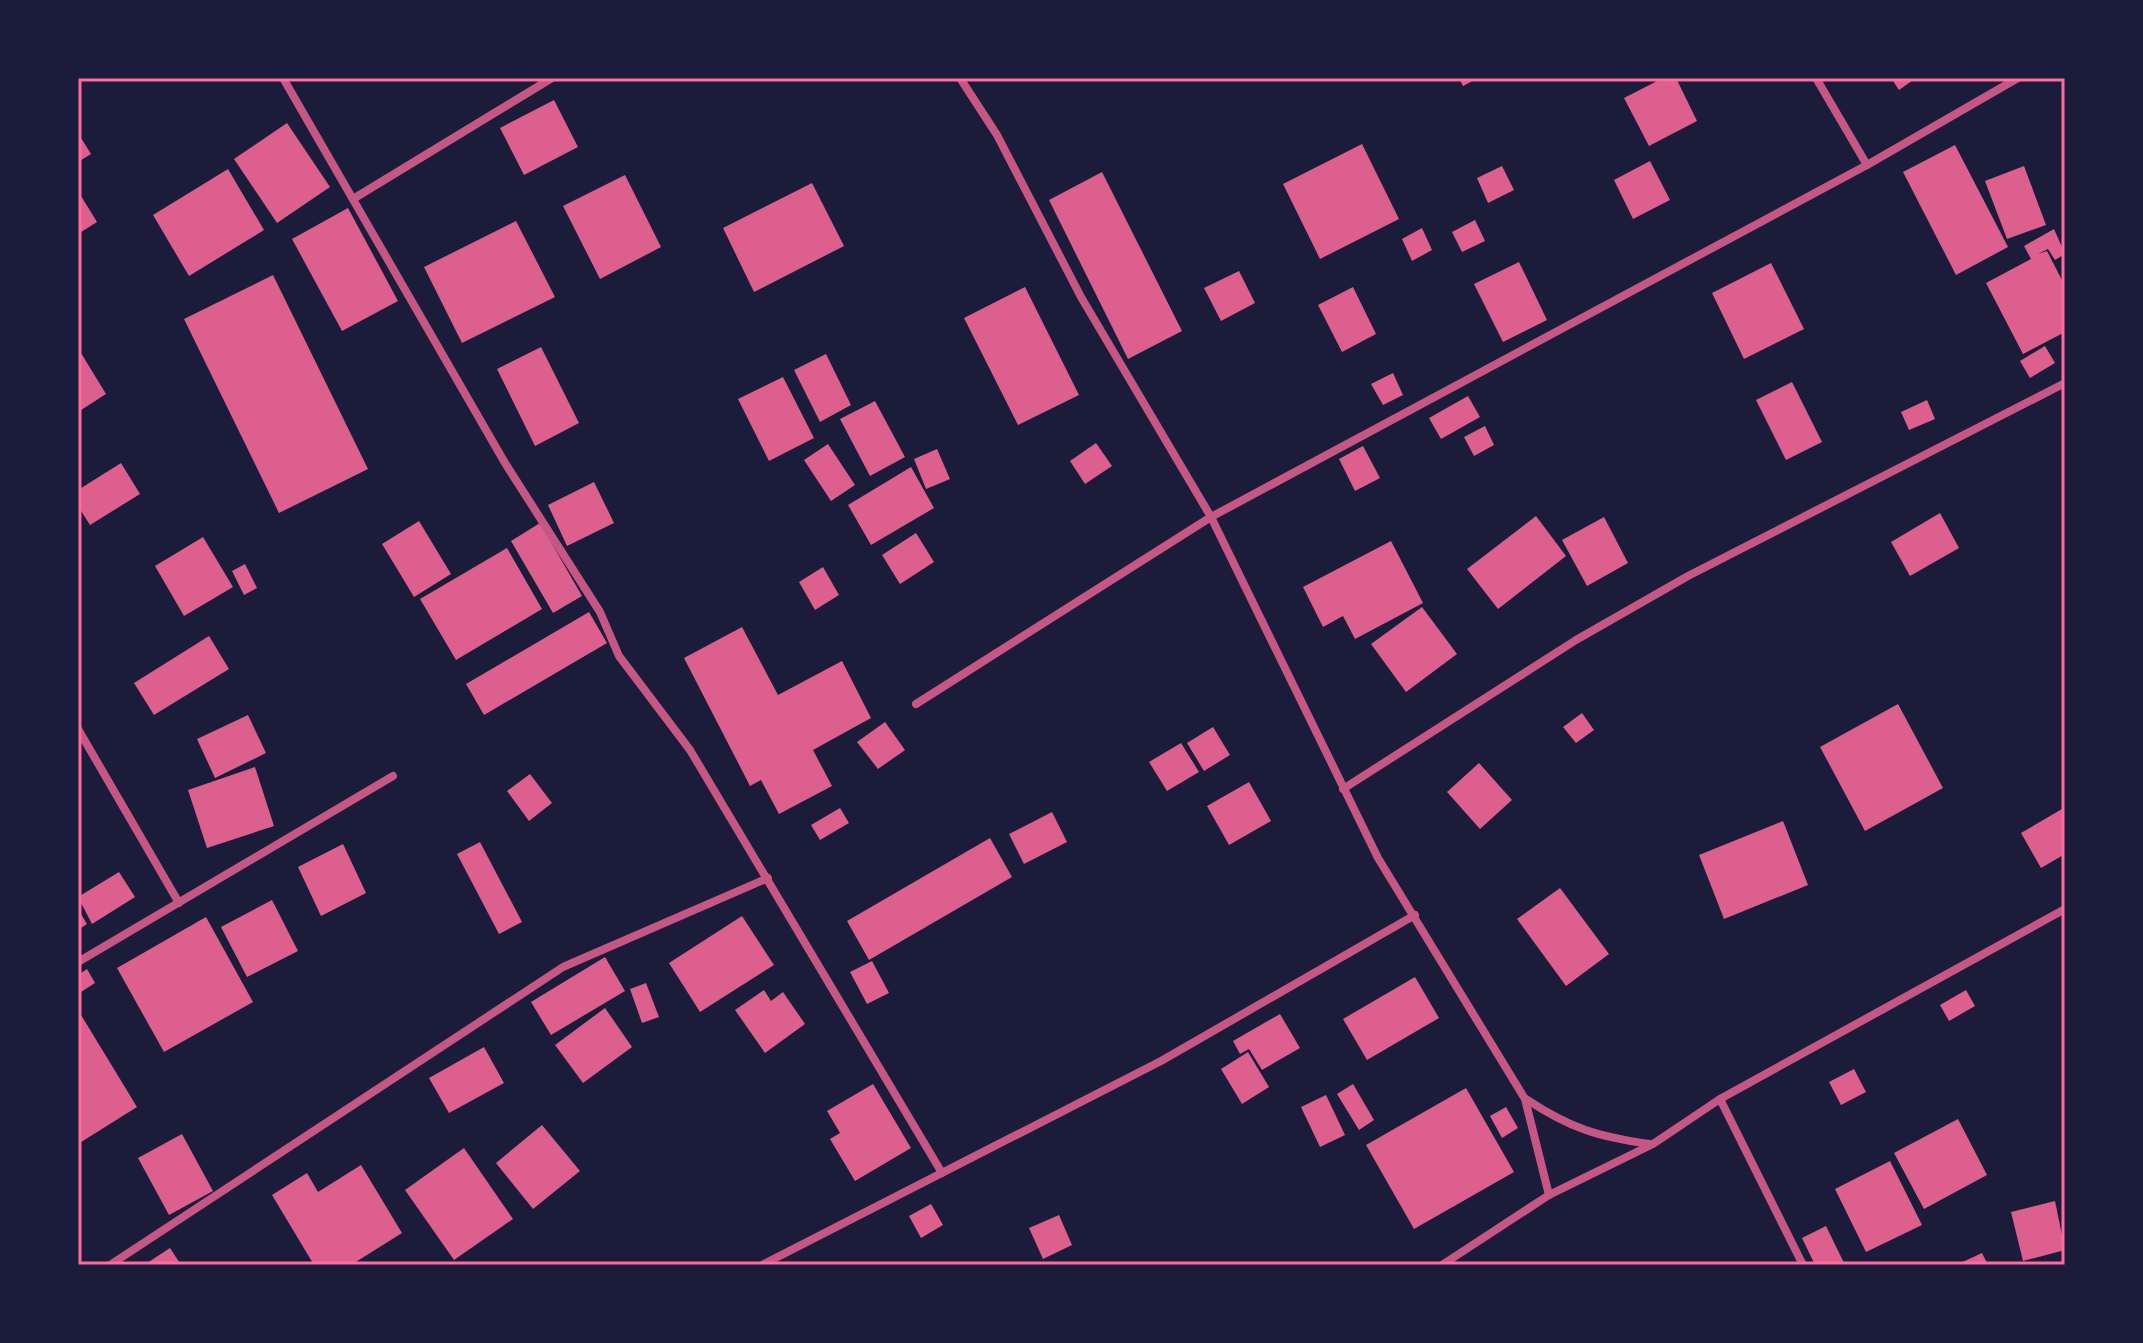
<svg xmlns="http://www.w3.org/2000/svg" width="2143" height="1343" font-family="'Exo 2',sans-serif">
<rect width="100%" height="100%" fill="#1b1b3a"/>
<g fill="#dd5f8e">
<path d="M1459,78H1478L1463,86Z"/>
<path d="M1663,78H1676L1697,121L1649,146L1624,98Z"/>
<path d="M1891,78H1916L1899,90Z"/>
<path d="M554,100L578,147L524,175L500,128Z"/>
<path d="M287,123L330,187L277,223L234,159Z"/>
<path d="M78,133L91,154L78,162Z"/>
<path d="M1362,144L1399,219L1320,259L1283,184Z"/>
<path d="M1955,145L2008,247L1956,275L1903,172Z"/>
<path d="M1650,161L1670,200L1633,219L1614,180Z"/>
<path d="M1502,166L1514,190L1488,203L1477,178Z"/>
<path d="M2024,166L2046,225L2007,239L1985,181Z"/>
<path d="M228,169L264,230L189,276L153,215Z"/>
<path d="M1102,172L1182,331L1128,359L1049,200Z"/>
<path d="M625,175L661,247L600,279L563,206Z"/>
<path d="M812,183L844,246L754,292L723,228Z"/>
<path d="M78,191L97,222L78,234Z"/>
<path d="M348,208L398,301L342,331L292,239Z"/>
<path d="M1475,220L1485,241L1462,252L1452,232Z"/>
<path d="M516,221L555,297L462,343L424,267Z"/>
<path d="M1422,228L1432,250L1412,261L1402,239Z"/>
<path d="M2054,229L2065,254L2055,260L2048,249L2038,254L2047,251L2065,286V332L2023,354L1986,283L2031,259L2024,246Z"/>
<path d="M1519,262L1547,320L1503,342L1474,284Z"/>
<path d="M1771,263L1804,329L1744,359L1712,293Z"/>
<path d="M1239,271L1255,303L1221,321L1204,288Z"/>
<path d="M273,275L368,469L279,513L184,319Z"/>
<path d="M1025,287L1079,395L1018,425L964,318Z"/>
<path d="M1353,287L1376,334L1342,352L1318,305Z"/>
<path d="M2045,346L2055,363L2030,378L2020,361Z"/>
<path d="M541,347L579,423L535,446L497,369Z"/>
<path d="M78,348L106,394L78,412Z"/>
<path d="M826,354L851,405L820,422L794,370Z"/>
<path d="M1393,373L1403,395L1383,405L1371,384Z"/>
<path d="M783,377L814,438L769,461L738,399Z"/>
<path d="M1792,382L1822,442L1786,460L1756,400Z"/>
<path d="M1468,396L1480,417L1441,439L1429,418Z"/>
<path d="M1927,400L1935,419L1909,430L1901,412Z"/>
<path d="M875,401L905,457L870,476L840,419Z"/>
<path d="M1485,426L1494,445L1474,456L1464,437Z"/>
<path d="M1096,443L1112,466L1085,484L1070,461Z"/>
<path d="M828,444L855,485L831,501L804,460Z"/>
<path d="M1363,446L1380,478L1355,491L1339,459Z"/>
<path d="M937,449L950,479L926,489L914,459Z"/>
<path d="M121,463L140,494L90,525L78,506V490Z"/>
<path d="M911,467L934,508L871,545L848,505Z"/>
<path d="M594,482L614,523L567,546L548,505Z"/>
<path d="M1940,513L1959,548L1910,576L1891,542Z"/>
<path d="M1536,516L1566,556L1498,609L1467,569Z"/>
<path d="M1604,517L1628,563L1587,586L1562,540Z"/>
<path d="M419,521L451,574L414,597L382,544Z"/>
<path d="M540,523L582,596L553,613L511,541Z"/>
<path d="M916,533L934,562L900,584L882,555Z"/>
<path d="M203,537L233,587L184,616L155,566Z"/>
<path d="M1391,541L1423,603L1355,639L1343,616L1323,627L1303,587Z"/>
<path d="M507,548L542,609L456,660L420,599Z"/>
<path d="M245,564L257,588L244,595L232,571Z"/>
<path d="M823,567L839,595L815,610L799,582Z"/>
<path d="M1422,607L1457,654L1406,692L1371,644Z"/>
<path d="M589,612L607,643L484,715L466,684Z"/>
<path d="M742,627L778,695L842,661L871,718L813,750L832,786L779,814L761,780L750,786L684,658Z"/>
<path d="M209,636L229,669L154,715L134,683Z"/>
<path d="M1898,704L1943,788L1865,831L1820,747Z"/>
<path d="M1582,713L1594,730L1576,743L1563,727Z"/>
<path d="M248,715L266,753L215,778L197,739Z"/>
<path d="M885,722L905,750L878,769L857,742Z"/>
<path d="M1213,727L1230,755L1204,771L1187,743Z"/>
<path d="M1181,743L1199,772L1167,791L1149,762Z"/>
<path d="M1479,763L1512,800L1480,829L1447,792Z"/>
<path d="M255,767L274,826L207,848L188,790Z"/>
<path d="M530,774L552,803L529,821L507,791Z"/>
<path d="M1249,782L1271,821L1229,845L1207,806Z"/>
<path d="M840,808L849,823L820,840L811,825Z"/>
<path d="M2062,809L2065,854L2041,868L2021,833Z"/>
<path d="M1052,812L1067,842L1024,864L1009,834Z"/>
<path d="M1783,821L1808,885L1724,919L1699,855Z"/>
<path d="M990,838L1012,877L869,960L847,921Z"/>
<path d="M480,842L522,922L499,934L457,854Z"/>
<path d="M343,844L366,893L321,916L298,867Z"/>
<path d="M119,872L135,897L92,924L78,897Z"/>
<path d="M1560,888L1609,954L1566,986L1517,919Z"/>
<path d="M272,900L298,951L247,977L221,927Z"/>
<path d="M78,909L87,924L78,930Z"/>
<path d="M742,916L774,965L700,1012L669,963Z"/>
<path d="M206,917L253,1002L164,1052L117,968Z"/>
<path d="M605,957L625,991L551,1035L531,1002Z"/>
<path d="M872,961L889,993L867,1004L850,972Z"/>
<path d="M87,969L95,983L78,994V975Z"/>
<path d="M1415,977L1439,1018L1367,1060L1343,1019Z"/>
<path d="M646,983L659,1017L642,1023L630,989Z"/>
<path d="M764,990L771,1001L783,992L805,1024L765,1053L735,1010Z"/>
<path d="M1966,990L1975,1006L1949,1021L1940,1005Z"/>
<path d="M605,1008L632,1047L583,1083L555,1045Z"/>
<path d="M78,1010L137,1107L78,1144Z"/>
<path d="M1280,1014L1300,1048L1262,1070L1249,1049L1240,1054L1233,1041Z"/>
<path d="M484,1047L504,1083L449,1113L429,1078Z"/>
<path d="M1248,1052L1269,1087L1242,1104L1221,1069Z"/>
<path d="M1854,1069L1866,1092L1841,1105L1829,1082Z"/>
<path d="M873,1084L911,1148L855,1181L830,1139L840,1133L827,1111Z"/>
<path d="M1353,1084L1374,1120L1359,1130L1337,1094Z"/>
<path d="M1466,1088L1514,1172L1414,1229L1366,1145Z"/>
<path d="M1326,1095L1345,1135L1320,1147L1301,1107Z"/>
<path d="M1506,1107L1518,1128L1502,1138L1490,1116Z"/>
<path d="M1958,1119L1987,1175L1924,1209L1894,1153Z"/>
<path d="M542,1125L580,1171L533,1209L496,1163Z"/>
<path d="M182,1134L213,1191L169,1215L138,1158Z"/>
<path d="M464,1148L513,1219L454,1260L405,1190Z"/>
<path d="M1890,1161L1922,1225L1866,1252L1835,1189Z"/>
<path d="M361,1165L402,1233L351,1265H314L272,1195L307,1173L318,1192Z"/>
<path d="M2055,1201L2065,1250L2023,1261L2011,1212Z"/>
<path d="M931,1204L943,1225L921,1238L909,1216Z"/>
<path d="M1059,1215L1072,1245L1043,1259L1029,1228Z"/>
<path d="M1826,1226L1845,1265H1815L1802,1238Z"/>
<path d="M170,1248L181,1265H144Z"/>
<path d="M1982,1253L1988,1265H1956Z"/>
</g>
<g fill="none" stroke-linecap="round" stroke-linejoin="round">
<g stroke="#c65784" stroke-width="8">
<path d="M283,78L505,463L600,612L619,656L690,750L942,1173"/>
<path d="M960,78L997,135L1081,297L1211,517L1378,858L1525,1099L1549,1195"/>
<path d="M1816,78L1867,165"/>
<path d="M353,199L552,78"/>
<path d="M916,704L1211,517L1867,165L2018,78"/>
<path d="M78,729L179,903"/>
<path d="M1343,789L1576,640L1688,576L2065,383"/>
<path d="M78,962L393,776"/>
<path d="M1526,1099C1570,1128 1598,1137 1650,1144"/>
<path d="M1720,1099L1803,1265"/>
<path d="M110,1265L563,967L768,878"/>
<path d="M762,1265L1161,1061L1415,915"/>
<path d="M1442,1265L1549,1195L1653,1144L1720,1099L2065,909"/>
</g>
</g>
<rect width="2143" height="1343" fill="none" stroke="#1b1b3a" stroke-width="160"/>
<rect x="80" y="80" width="1983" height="1183" fill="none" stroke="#ff6b9d" stroke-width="3"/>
</svg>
